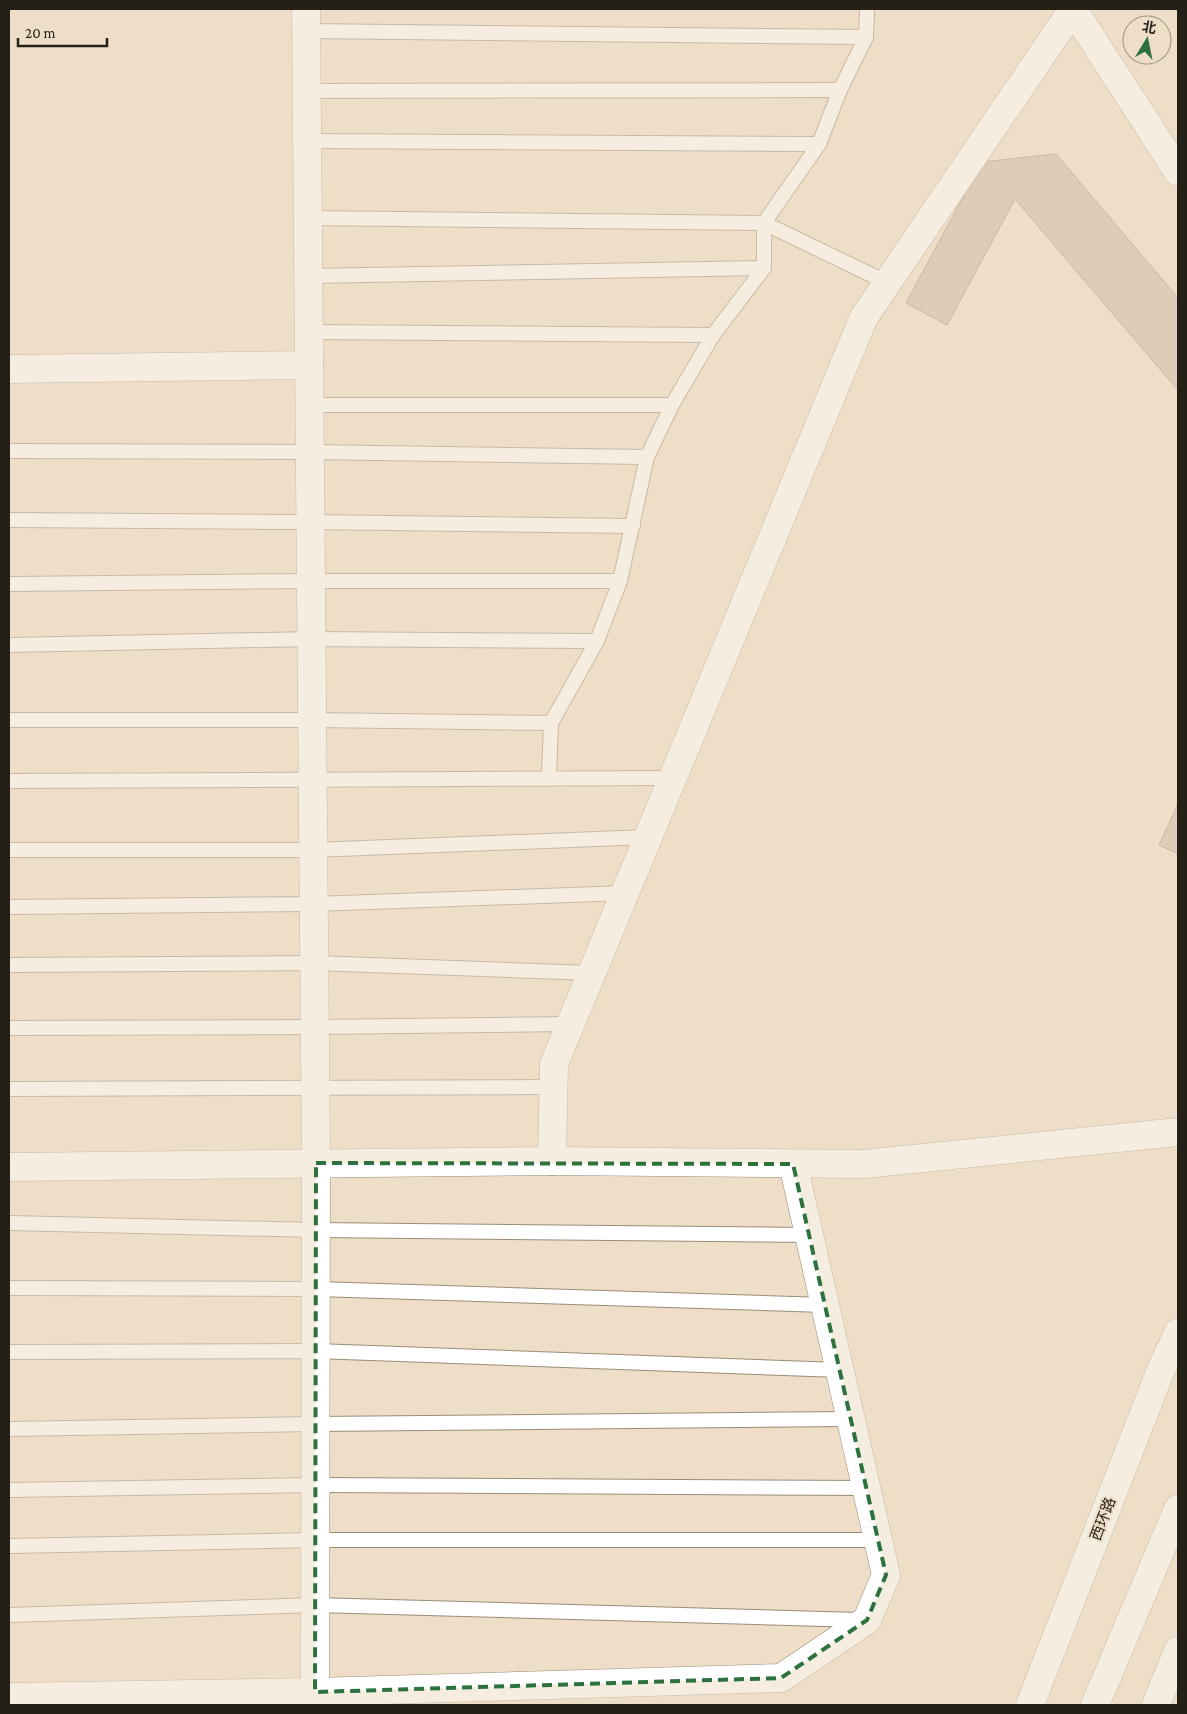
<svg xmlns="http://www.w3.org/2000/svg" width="1187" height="1714" font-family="'Crimson Pro','Noto Sans SC',serif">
<rect width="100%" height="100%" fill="#eedec8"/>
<g fill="#c7b7a2" stroke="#998a76">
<path d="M1056,154L1178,298V386L1176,388L1015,199L947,325L906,303L982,162Z"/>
<path d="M1178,804V854L1159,845Z"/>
</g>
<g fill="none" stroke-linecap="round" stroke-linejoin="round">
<g stroke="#9b8c77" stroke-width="16">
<g id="service">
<path d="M306,31L866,37"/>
<path d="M307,91L840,90"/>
<path d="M307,141L819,144"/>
<path d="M308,218L764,223L888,283"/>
<path d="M308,276L764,268"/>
<path d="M309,332L713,335"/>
<path d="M310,405H672"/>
<path d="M9,451L310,452L647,457"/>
<path d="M9,520L310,522L633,526"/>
<path d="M9,584L311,581H620"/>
<path d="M9,645L311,639L597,641"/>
<path d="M9,720H312L551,723L549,778"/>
<path d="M551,723L597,641L620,581L647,457L672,405L713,335L764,268V223L819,144L840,90L866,37L867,9"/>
<path d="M9,781L673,778"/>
<path d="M9,850H313L648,837"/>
<path d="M9,907L314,904L625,893"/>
<path d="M9,965L314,963L591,973"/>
<path d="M9,1028L314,1027L571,1024"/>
<path d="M9,1089L554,1087"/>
<path d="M9,1223L315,1230L809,1235"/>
<path d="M9,1288L316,1289L825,1305"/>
<path d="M9,1352L315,1351L840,1370"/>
<path d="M9,1429L315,1424L850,1419"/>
<path d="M9,1490L315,1485L866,1488"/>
<path d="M9,1546L315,1540H877"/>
<path d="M9,1615L315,1605L860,1620"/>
</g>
</g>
<g stroke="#9b8c77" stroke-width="29">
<g id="minor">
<path d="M306,9L316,1163L315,1705"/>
<path d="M9,369L309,365"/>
<path d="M552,1161L554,1064L864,317L1073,9L1178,172"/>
<path d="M9,1167L552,1161L864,1164L1178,1132"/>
<path d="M9,1697L315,1692L781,1678L867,1620L886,1575L793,1164"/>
</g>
</g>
<g stroke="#9b8c77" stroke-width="29">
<g id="primary">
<path d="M1030,1705L1160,1372L1178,1333"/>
<path d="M1095,1705L1178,1509"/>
<path d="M1156,1705L1178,1651"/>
</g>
</g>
<use href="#service" stroke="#fff" stroke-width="14"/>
<use href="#minor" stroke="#fff" stroke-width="28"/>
<use href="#primary" stroke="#fff" stroke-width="28"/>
</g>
<path d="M0 0H1187V1714H0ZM316,1163L793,1164L886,1575L867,1620L781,1678L315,1692Z" fill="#eedec8" fill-opacity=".55" fill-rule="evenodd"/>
<path fill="none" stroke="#2d723e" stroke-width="4" stroke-dasharray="10 6" stroke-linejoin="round" d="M316,1163L793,1164L886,1575L867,1620L781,1678L315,1692Z"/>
<g text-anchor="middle" stroke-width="4" stroke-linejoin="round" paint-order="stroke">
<g font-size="15" fill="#241f17" stroke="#eedec8">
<text transform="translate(1103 1519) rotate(-69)" y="5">西环路</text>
</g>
</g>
<rect width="1187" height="1714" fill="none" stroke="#241f17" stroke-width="20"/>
<g transform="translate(1147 40) rotate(10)"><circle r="24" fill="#eedec8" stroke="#9d9281"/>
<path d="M0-4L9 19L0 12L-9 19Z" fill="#2d723e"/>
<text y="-8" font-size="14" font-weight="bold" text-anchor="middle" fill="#241f17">北</text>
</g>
<path d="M18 38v8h89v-8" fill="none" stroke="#241f17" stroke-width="2.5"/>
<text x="25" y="38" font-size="15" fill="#241f17" stroke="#eedec8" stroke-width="4" paint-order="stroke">20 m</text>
</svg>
